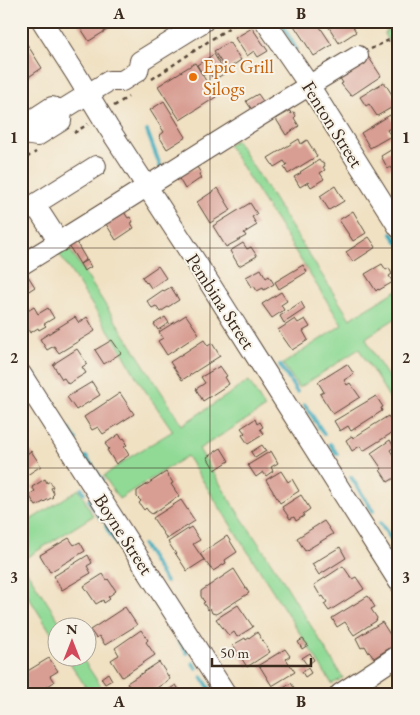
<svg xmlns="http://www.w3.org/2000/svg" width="420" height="715" font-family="'EB Garamond',serif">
<rect width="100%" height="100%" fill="#f7f3e8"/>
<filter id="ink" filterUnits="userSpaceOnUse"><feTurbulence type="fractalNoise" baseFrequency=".02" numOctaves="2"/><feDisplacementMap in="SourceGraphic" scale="10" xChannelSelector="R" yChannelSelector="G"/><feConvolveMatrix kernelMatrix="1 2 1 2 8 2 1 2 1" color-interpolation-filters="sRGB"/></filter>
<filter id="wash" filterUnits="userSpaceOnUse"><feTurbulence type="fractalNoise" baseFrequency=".0096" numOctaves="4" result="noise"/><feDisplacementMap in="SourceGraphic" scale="20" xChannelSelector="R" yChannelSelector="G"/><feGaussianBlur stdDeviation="1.12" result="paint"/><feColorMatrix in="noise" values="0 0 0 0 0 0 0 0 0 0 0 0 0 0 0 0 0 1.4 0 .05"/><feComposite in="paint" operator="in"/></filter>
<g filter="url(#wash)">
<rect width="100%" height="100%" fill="#f0e1c3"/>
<g fill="#90da96" stroke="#66825a">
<path d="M388,21H399V57L384,34L391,26Z"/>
<path d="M236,140L350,319L399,289V316L367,337L366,339L374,355L399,394V413L359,349L299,388L283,364L342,325L228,145Z"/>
<path d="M68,247L166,399L182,425L249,381L265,408L199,449L225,492L228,495L229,499L281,577L343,678L332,684L187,456L119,499L104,476L130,457L173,431L138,380L123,353L58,252Z"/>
<path d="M79,489L93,516L21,561V526Z"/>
<path d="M21,562L63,627L58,628L57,642L21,585Z"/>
<path d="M67,658H82L106,694H90Z"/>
</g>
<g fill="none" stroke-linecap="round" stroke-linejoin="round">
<g stroke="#3facbd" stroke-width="4">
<path d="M55,21V22"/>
<path d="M280,21L296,49"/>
<path d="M147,131L161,168"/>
<path d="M392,234L399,244"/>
<path d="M21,355L27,364"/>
<path d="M280,365L297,392"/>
<path d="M34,374L35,376"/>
<path d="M36,378L40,385"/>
<path d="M21,393L27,403"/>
<path d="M50,400L61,417"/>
<path d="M305,405L324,434"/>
<path d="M69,429L76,440"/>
<path d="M330,444L337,454"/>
<path d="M86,457L102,480"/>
<path d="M351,477L373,511"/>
<path d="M82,489L84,493"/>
<path d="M89,500L101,519"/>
<path d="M380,523L392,540"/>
<path d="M106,526L108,530"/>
<path d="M109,532L140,579"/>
<path d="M143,545L166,582"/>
<path d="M146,589L148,591"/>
<path d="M155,602L169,624"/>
<path d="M178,639L187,653"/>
<path d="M193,663L196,668"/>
<path d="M202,677L213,694"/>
</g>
</g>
<g id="blocks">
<g fill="#d89d93">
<path d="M76,21H108L112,27L89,41Z"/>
<path d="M291,21H316L332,45L314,56Z"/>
<path d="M325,21H350L356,32L339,43Z"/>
<path d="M252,28L268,51L258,57L254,51L247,56L235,38Z"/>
<path d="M25,41L42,68L27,78L21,69V43Z"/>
<path d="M229,42L241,60L226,70L214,51Z"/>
<path d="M214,54L225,73L214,80L209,72L203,75L197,65Z"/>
<path d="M368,56L381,76L351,96L341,84L343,83L338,75Z"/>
<path d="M195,63L216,97L180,120L158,86Z"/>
<path d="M384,82L398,104L377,116L369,104L366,106L360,97Z"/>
<path d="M258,94L265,104L253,111L246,101Z"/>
<path d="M164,101L186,137L167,149L159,136L164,132L150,110Z"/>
<path d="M290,111L291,114L294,112L296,116L294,118L299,126L286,135L276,119Z"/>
<path d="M390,115L396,125L387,130L391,136L370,148L361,133Z"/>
<path d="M299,139L301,144L307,140L317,156L288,174L284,167L287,165L284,161L274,167L268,158Z"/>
<path d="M399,145V172L396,174L395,172H394L391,167L388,169L381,156Z"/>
<path d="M319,160L321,163L323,162L325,166L323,167L325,170L320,173L324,179L311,187L308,182L300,187L294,177L301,173L300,172Z"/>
<path d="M197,167L201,173L199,174L201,178L185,189L178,177L191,169L192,170Z"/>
<path d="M335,186L344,201L329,210L320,196Z"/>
<path d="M218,188L231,210L210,223L197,202Z"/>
<path d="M250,203L257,214L252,217L257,225L244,233L246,236L226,247L213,226Z"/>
<path d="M353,211L366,233L353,241L339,220Z"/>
<path d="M124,212L128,218L130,217L133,222L131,223L134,228L116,240L106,224Z"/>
<path d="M369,237L376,247L353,262L346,252Z"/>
<path d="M76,242L86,259L80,264L69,246Z"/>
<path d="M243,243L247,249L251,247L257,256L239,266L230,251Z"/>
<path d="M87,260L91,267L84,271L80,264Z"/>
<path d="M382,264L386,270L389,268L392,274L389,276L393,282L379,290L378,289L376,291L365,274Z"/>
<path d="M303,265L307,272L279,289L275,282Z"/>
<path d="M158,266L166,278L151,288L147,282L146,283L142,277Z"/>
<path d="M261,269L266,278L269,276L274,284L264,290L263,288L257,291L254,286L252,287L246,277Z"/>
<path d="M28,276L35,287L21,296V280Z"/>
<path d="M171,287L179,300L160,312L156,306L152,308L147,301L163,290L164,291Z"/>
<path d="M281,292L287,301L281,305L284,310L272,318L262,304Z"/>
<path d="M301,302L305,309L284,323L280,316Z"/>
<path d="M34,307L38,314L48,308L54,318L44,324L46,326L39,330L38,328L30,333L27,327L25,328L22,324L24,323L21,318V315Z"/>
<path d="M186,315L199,334L167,355L158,341L163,338L159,332Z"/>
<path d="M75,317L79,323L87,317L95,331L59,353L54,346L47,350L40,339Z"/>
<path d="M165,317L169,323L158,330L154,324Z"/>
<path d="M295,319L298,323L305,319L310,327L303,331L308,340L292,350L278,330Z"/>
<path d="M112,340L121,353L104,364L95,350Z"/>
<path d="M204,340L208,346L212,343L220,356L182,380L170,362Z"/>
<path d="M77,349L87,364L82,367L86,373L68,384L64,378L62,379L53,365L55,364V363Z"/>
<path d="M347,364L354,374L344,380L347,385L350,383L360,397L333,414L320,394L324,392L318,382Z"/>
<path d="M220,366L227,376L225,377L229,384L203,401L196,389L205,383L201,377Z"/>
<path d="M92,382L100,395L76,410L67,397Z"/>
<path d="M120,393L134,414L103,434L98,427L92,430L84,417Z"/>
<path d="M376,396L383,407L381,408L382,411L351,431L348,426L340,431L334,421Z"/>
<path d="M388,416L395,427L393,428L395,431L363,451L360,446L352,451L346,440L352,436L353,438Z"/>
<path d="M255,419L257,424L260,422L263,427L260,429L264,434L248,444L242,435L245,433L241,428Z"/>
<path d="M119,434L122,439L124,438L126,441L125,443L127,445L124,447L129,455L116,464L107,450L109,449L105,444Z"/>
<path d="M390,440L394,447L390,450L399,465V475L388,482L380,470L382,469L371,453Z"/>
<path d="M262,445L266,451L255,458L251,452Z"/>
<path d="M221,448L229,461L215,470L207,457Z"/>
<path d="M31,451L41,466L21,479V458Z"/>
<path d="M271,451L278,463L271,467L273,471L266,476L263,472L256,477L248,465Z"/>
<path d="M281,471L288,482L292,479L299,491L280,503L266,480Z"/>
<path d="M166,472L173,483L171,484L179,496L152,514L148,511L146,508L144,510L139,503L141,501L137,497V491Z"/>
<path d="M45,479L47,483L50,481L53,487L51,488L54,494L52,496L53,497L36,506L29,495L35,491L32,487Z"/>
<path d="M301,495L310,509L303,514L304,516L296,521L294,517L290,519L282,507Z"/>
<path d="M181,500L195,521L167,539L153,518Z"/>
<path d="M324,521L333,534L305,551L297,538Z"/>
<path d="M191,527L200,540L193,544L204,560L187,571L168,542Z"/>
<path d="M227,536L237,552L225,560L226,563L213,571L212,569H211L200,554Z"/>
<path d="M69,538L74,545L80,542L85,551L50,572L40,555Z"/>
<path d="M340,547L346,558L319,575L312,564Z"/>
<path d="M88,555L92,563L87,566L91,573L62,590L54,576Z"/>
<path d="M343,566L352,579L356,577L364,589L329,611L324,604L327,602L323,596L321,597L314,585Z"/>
<path d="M234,569L249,593L216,614L212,613L210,608L208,610L203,603L205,602L203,600L201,596V591Z"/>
<path d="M103,574L107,580L108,579L116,591L108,597L110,599L104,603L103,600L96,604L84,586Z"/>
<path d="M368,596L375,607L371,609L377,618L376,621L354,635L345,622L337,627L332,618Z"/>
<path d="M238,605L253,627L237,637L234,632L229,636L216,619Z"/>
<path d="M125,607L137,625L105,645L99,636L96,638L90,630Z"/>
<path d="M382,622L396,644L374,658L370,652L369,653L365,646L361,648L356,638Z"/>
<path d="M141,630L148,640L146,642L155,655L122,677L111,660L119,655L115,648Z"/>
<path d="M257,632L270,652L247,667L233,645L245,638L246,640Z"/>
<path d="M303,639L308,645L302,649L298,642Z"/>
<path d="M285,649L290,656L286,659L295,672L272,686L259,665Z"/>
<path d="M310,653L314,660L307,665L302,658Z"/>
<path d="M49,658L58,671L50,676L54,682L36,694H21V675Z"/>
<path d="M159,662L170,679L148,694H134L127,683Z"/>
<path d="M308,668L311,673L305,677L302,672Z"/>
<path d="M108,673L112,680L105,684L101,678Z"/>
<path d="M291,683L298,694H275Z"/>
<path d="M176,685L182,694H162Z"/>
</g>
</g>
</g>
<g filter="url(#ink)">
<use href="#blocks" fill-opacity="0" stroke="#564537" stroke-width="1"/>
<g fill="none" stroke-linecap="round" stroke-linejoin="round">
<g stroke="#564537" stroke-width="22">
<g id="minor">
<path d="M42,21L76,74L108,127L198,265L399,582"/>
<path d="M265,21L309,85L399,228"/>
<path d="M24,134L37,136L61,121L62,110L109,81H122L138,71L140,61L203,22"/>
<path d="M21,136L24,134L29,122L52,107L62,110"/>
<path d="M35,205L59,242"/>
<path d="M21,213L96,166"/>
<path d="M21,265C134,196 245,123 358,56"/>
<path d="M21,374L226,694"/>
<path d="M340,694L399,655"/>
</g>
</g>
<g stroke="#564537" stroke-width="2.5" stroke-dasharray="4 4" stroke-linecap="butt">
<path d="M394,21L399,30"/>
<path d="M371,49L399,35"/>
<path d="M152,79L239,21"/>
<path d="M114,106L128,97"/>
<path d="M74,133L88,124"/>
<path d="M21,163L29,156L36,152"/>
</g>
<use href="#minor" stroke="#fff" stroke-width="20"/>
</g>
</g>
<path fill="none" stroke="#3b2a1e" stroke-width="1" stroke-opacity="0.55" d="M210,21V694M21,248H399M21,468H399"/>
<circle fill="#e8710a" stroke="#f7f3e8" stroke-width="2" cx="193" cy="77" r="5"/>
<g text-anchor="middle" stroke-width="4" stroke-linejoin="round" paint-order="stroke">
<g font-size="19" fill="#c56008" stroke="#f7f3e8" text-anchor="start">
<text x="203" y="73">Epic Grill<tspan x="203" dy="22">Silogs</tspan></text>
</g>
<g font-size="19" fill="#3b2a1e" stroke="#f7f3e8">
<text transform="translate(333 124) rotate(58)" y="7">Fenton Street</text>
<text transform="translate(221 301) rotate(57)" y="7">Pembina Street</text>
<text transform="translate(124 534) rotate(57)" y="7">Boyne Street</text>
</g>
</g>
<rect width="420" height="715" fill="none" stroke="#f7f3e8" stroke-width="55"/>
<g transform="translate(72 642)"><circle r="24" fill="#f7f3e8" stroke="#aca397"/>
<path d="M0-4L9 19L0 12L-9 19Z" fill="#d1495b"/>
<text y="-8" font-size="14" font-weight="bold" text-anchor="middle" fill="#3b2a1e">N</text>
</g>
<path d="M212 658v8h99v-8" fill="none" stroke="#3b2a1e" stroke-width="2.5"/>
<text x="220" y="658" font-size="15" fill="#3b2a1e" stroke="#f7f3e8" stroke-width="4" paint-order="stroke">50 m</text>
<rect x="28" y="28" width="364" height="660" fill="none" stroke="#3b2a1e" stroke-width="2"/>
<g font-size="16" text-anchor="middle" font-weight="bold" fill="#3b2a1e">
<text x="119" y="19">A</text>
<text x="301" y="19">B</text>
<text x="14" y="143">1</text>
<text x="406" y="143">1</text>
<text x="14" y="363">2</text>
<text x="406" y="363">2</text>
<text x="14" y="583">3</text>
<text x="406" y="583">3</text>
<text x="119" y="707">A</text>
<text x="301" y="707">B</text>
</g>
</svg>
